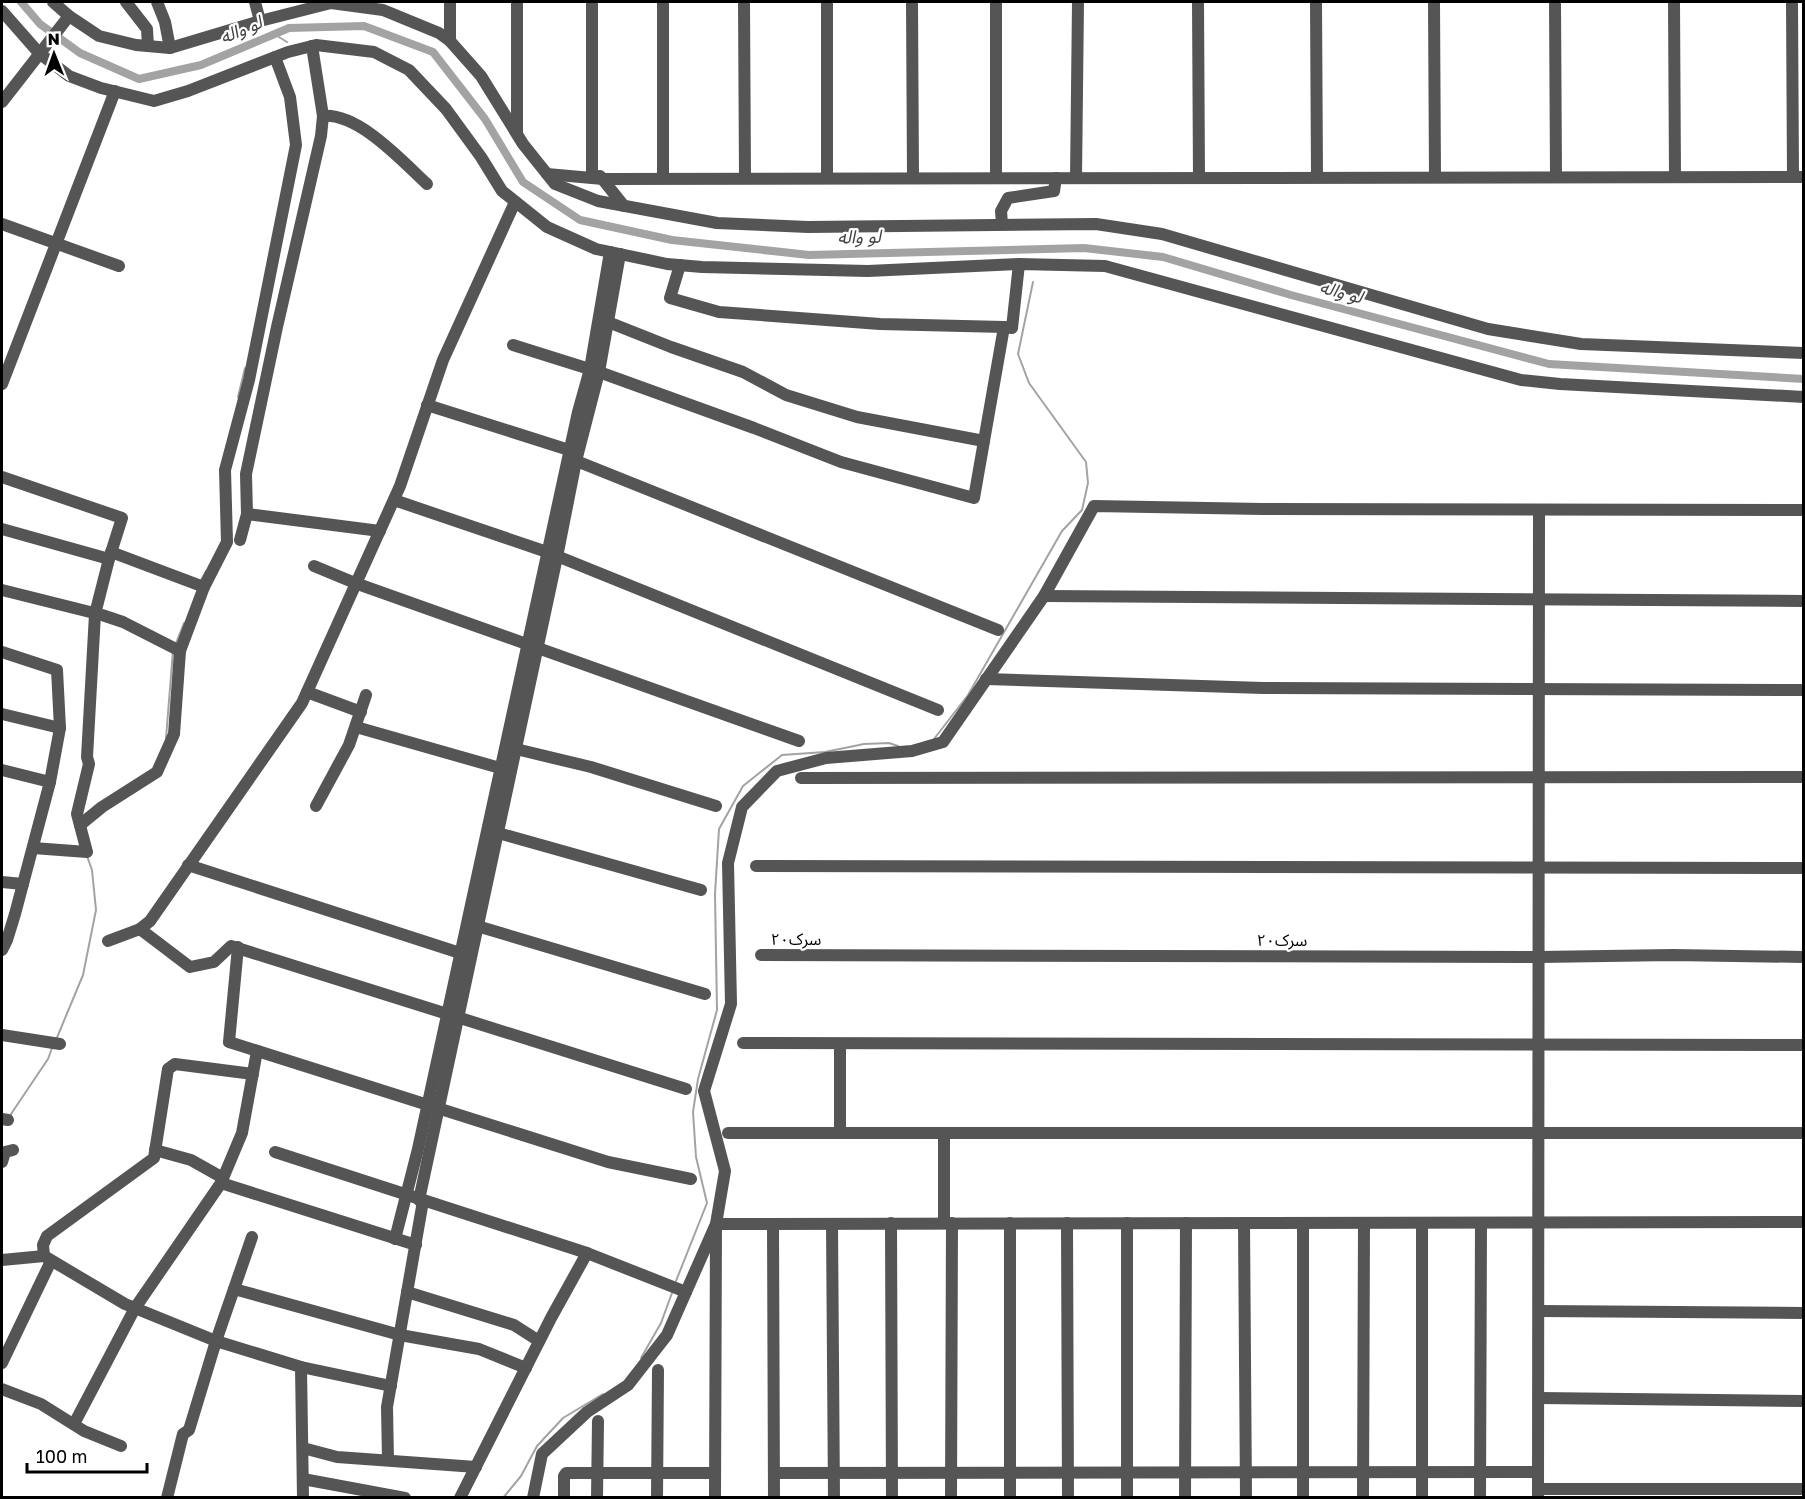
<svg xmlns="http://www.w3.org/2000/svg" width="1805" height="1499" font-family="'Golos Text','Noto Sans Arabic',sans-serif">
<rect width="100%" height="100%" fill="#fff"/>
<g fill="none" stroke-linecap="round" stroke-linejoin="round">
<g stroke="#a3a3a3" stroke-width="2">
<path d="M274,34L287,42"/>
<path d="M238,397L245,368"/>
<path d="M200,582L206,571"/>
<path d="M176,643L184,623"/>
<path d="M166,738L173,651"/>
<path d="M934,739L968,695L1062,531L1082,510L1088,483L1086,462L1029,383L1018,354L1033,282"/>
<path d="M56,1040L83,975L96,910L92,870L87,856"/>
<path d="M9,1117L48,1059L52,1048"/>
<path d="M676,1281L707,1203L696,1157L693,1112L698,1079L717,1010L715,894L719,829L743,786L782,755L825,752L864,744L889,743L898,746"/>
<path d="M641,1358L661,1323L672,1293"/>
<path d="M503,1498L521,1476L537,1446L563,1418L603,1394"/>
</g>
<path stroke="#a3a3a3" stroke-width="8" d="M21,2L40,24L80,53L139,79L201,65L289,28L364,26L433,52L485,119L523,182L580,220L672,240L809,255L1084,248L1163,257L1291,295L1549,364L1804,379"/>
<g stroke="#555" stroke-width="12">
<path d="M53,2L69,16L99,36L136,45L170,48L260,21L331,3L383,10L439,33L450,41L481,76L523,144L555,184L598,201L717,223L808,227L1096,224L1162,234L1488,329L1581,344L1804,353"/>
<path d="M126,2L147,29L148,46"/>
<path d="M157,2L165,22L170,48"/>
<path d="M255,2L260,21"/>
<path d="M450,2V41"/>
<path d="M592,2V178"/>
<path d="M663,2V178"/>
<path d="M744,2L745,178"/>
<path d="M827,2V178"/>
<path d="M912,2L913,178"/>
<path d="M996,2V178"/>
<path d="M1198,2L1199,178"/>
<path d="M1316,2L1317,177"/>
<path d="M1434,2L1435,177"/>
<path d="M1555,2L1556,177"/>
<path d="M1674,2L1675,177"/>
<path d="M1792,2L1793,177"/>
<path d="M2,11L39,53L69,76L101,88L154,101L188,91L288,52L316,45L374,52L409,70L446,109L481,157L502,191L547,227L596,249L667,264L702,267L868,271L1019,264L1105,266L1521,380L1560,384L1804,397"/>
<path d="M2,102L69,16"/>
<path d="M323,116C359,113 402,161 427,184"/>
<path d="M517,132V2"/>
<path d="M547,174L603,179L1804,177"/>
<path d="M600,176L624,206"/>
<path d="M1076,178L1078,2"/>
<path d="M2,224L119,266"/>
<path d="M1002,224L1001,211L1008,198L1054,191L1056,178"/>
<path d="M680,265L670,298L719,312L880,324L1004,327"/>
<path d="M608,322L671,347L743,372L786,395L857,417L984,441"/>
<path d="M513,345L599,372L754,428L841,462L974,498L1004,327L1012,328L1019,264"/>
<path d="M2,384L115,91"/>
<path d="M427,405L569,450"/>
<path d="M569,458L998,630"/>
<path d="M2,477L122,518L109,559L95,614L87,757L89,764L77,814L87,852L33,848"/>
<path d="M394,500L547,552L938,710"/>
<path d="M247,514L380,531"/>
<path d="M2,529L109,559"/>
<path d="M240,540L247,514L246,474L277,327L321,136L323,116L312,46"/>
<path d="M111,552L204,587"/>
<path d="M314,566L355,583L799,741"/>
<path d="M2,590L102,615L123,622L180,651"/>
<path d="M1044,596L1804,601"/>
<path d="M2,652L57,670L60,728L50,782L15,914L7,940L2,950"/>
<path d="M986,679L1263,688L1804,690"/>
<path d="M307,692L361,712"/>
<path d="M2,714L60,728"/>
<path d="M356,727L500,768"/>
<path d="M516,749L591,767L716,806"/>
<path d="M2,770L50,782"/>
<path d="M801,778L1804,777"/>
<path d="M316,806L349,745L366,695"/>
<path d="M80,825L102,807L157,772L174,734L180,651L204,587L227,542L225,470L249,380L296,145L290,97L275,57"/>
<path d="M498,833L701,890"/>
<path d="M188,865L460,953"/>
<path d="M756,866L1804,868"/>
<path d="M2,882L23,884"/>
<path d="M477,926L705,994"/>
<path d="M140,929L190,967L214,962L231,946L686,1089"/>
<path d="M108,941L140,929L150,921L302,703L400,486L443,360L515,202"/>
<path d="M238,947L229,1042L608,1162L691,1179"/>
<path d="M761,955L1539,957L1673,955L1804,957"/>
<path d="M2,1035L60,1044"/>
<path d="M743,1043L1804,1045"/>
<path d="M840,1044V1133"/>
<path d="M2,1119L8,1120"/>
<path d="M728,1133H1804"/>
<path d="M155,1150L191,1160L223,1178"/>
<path d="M275,1152L587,1253L686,1292"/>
<path d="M2,1162L5,1152L13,1150"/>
<path d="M221,1183L242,1133L257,1051"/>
<path d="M419,1200L557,557L576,461L599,372L620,254"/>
<path d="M891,1223L892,1498"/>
<path d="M944,1223V1133"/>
<path d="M1010,1223V1498"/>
<path d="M1067,1223L1068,1498"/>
<path d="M1244,1223L1246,1498"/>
<path d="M1303,1223V1498"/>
<path d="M773,1224L774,1498"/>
<path d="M832,1224L834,1498"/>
<path d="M395,1239L418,1149L578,412L590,369L610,252"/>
<path d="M44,1256L43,1245L47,1236L154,1158L168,1069L175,1064L253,1074"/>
<path d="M2,1260L44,1256L125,1304L216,1341L301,1367L391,1386"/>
<path d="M234,1289L400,1335L479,1349L526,1368"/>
<path d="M407,1292L514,1325L539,1341"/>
<path d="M1539,1311L1804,1313"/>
<path d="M2,1363L51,1261"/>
<path d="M301,1367L303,1498"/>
<path d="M2,1389L41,1404L84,1431L121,1446"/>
<path d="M1539,1398L1804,1401"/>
<path d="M74,1424L135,1308L221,1183L416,1245"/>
<path d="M303,1448L337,1457L476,1467"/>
<path d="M388,1460L387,1407L423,1201"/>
<path d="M774,1473L1538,1472"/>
<path d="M303,1479L405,1498"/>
<path d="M1538,1489H1804"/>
<path d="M167,1498L183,1434L189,1430L216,1341L252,1237"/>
<path d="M460,1498L551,1318L587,1253"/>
<path d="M533,1498L542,1454L587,1412L628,1385L667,1335L716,1224L725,1171L704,1091L731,1004L728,863L742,807L777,771L826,758L912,751L943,742L1044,596L1094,506L1263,509L1804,510"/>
<path d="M564,1498V1476L566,1473H715"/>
<path d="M597,1498L598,1421"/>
<path d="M657,1498L658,1370"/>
<path d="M715,1498L716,1224L1804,1222"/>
<path d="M951,1498L952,1223"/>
<path d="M1127,1498V1223"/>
<path d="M1185,1498L1186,1223"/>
<path d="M1363,1498L1364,1223"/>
<path d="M1422,1498V1223"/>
<path d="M1480,1498L1481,1223"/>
<path d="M1538,1498L1539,510"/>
</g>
</g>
<g text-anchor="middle" stroke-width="4.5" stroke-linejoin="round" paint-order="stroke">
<g font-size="16" fill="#000" stroke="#fff">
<text x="796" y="945">سرک۲۰</text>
<text x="1282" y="946">سرک۲۰</text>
</g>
<g font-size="18" font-style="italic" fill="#444" stroke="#fff">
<text transform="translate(241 30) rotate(-23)" y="6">لو واله</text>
<text transform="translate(859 237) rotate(-1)" y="6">لو واله</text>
<text transform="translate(1341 292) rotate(15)" y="6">لو واله</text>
</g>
</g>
<rect width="1805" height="1499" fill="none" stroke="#000000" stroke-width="6"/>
<g transform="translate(54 54) rotate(359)" stroke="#ffffff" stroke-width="4.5" paint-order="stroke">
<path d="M0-4.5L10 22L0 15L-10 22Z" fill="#000000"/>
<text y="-9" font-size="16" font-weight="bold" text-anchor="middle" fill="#000000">N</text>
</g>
<path d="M27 1463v9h120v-9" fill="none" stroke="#000000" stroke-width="3"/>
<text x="36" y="1463" font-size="18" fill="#000000" stroke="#ffffff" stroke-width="4.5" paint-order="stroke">100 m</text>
</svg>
